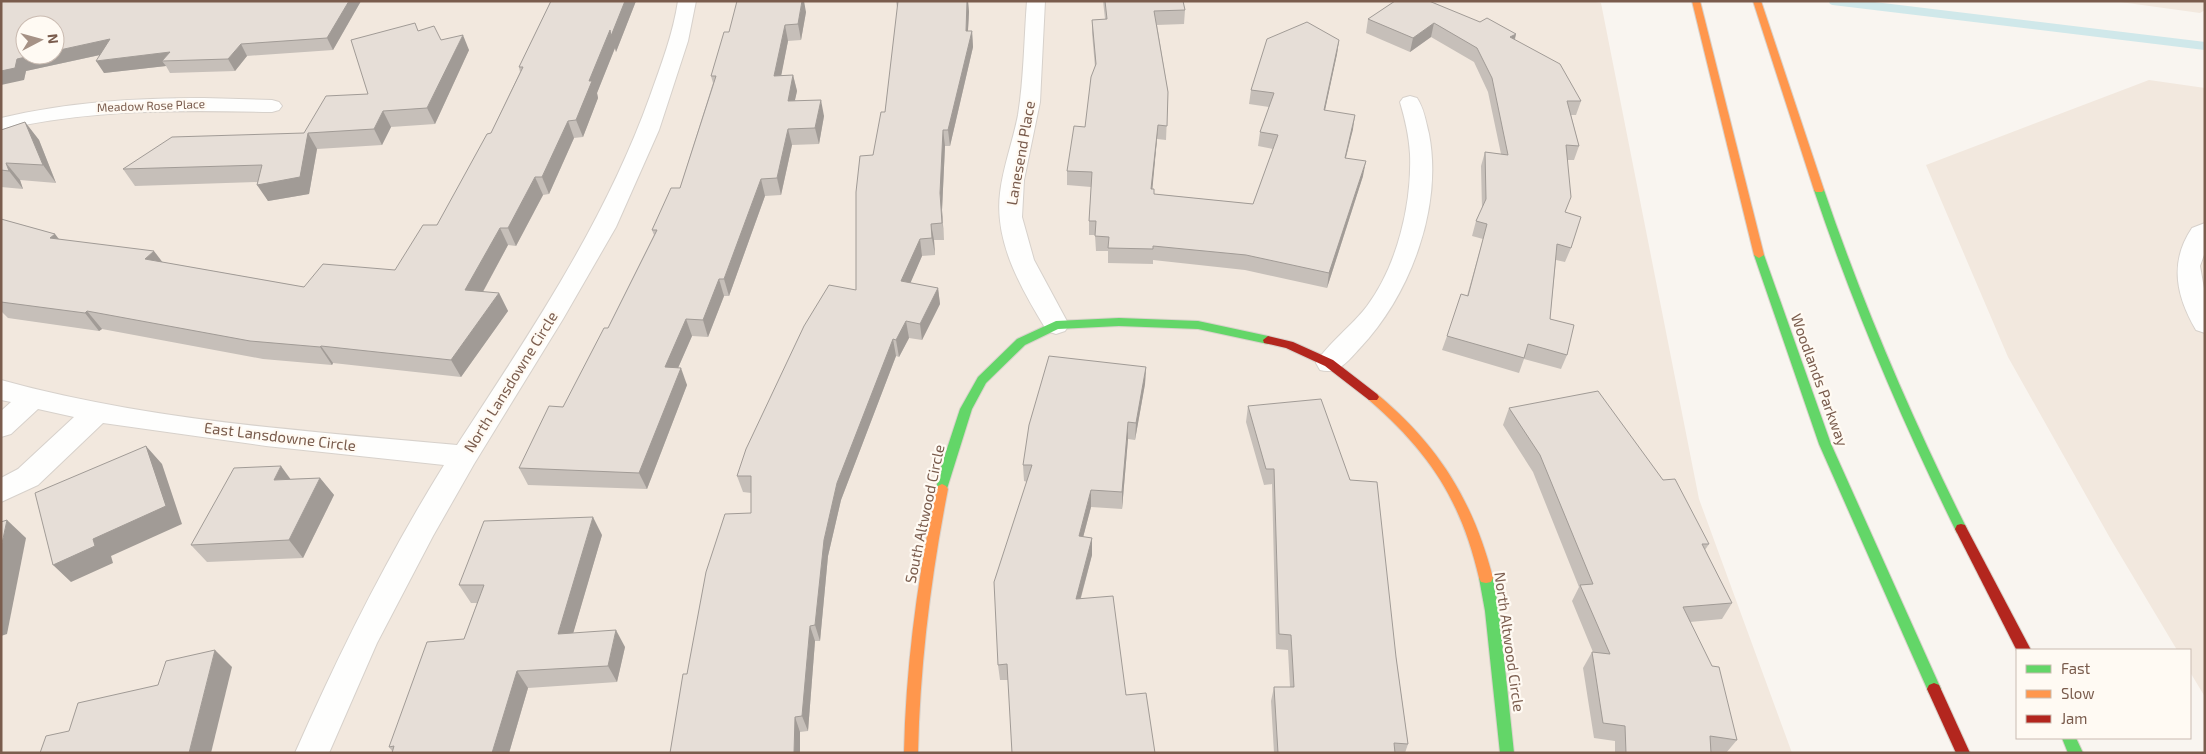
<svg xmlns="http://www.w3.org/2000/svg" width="2206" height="754" font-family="'Exo 2',sans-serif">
<rect width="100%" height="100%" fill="#f9f5f0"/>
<g fill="#f2e8de" fill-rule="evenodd">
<path d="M1,1H1590L1601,3L1699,499L1792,753H1ZM25,25H55V55H25Z"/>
<path d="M2113,1H2205V10L2200,13Z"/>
<path d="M2149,80L2205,88V697L2190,672V650H2177L2110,538L2008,357L1926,165Z"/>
</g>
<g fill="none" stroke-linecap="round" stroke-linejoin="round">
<path stroke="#d0e8ea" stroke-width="8" d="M1833,1L2205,46"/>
<g stroke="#d7d1cb" stroke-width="2">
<g id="street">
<path d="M678,1H696L688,41L659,130L616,227L563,319L474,464L433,536L377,643L329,753H295C339,653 387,557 444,465L266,446L103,423L38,485L1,502V478L18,469L74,417L38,409L11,434L1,437V411L11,402L1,400V380C149,421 305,431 457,445C530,333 605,222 650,96C661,65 673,34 678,1Z"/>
<path d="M1027,1H1045L1040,102L1024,180L1022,217L1034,260L1069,325L1065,331L1056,334L1047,331C1022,290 994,243 1000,193C1003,167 1013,141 1018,115C1024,78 1024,39 1027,1Z"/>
<path d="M1410,96L1417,98C1424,108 1426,122 1429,134C1443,208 1410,295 1360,348C1348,361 1338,375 1320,370L1316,363C1327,344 1352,326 1367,306C1397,266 1412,204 1410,154C1409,136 1405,119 1400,102L1403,98Z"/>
<path d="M204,98L272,100L279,102L282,106L279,110L272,112C180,110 91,109 1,130V118C68,102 135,98 204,98Z"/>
<path d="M2205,223V252L2200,266L2205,294V333L2196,330C2176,296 2169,262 2192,228Z"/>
</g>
</g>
<g stroke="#d9d2cb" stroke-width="2">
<g id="fast">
<path d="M1819,187L1824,190C1864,307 1912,419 1967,529L1965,533L1961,534L1957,533L1955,529C1901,419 1853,306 1814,190Z"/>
<path d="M1759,252L1764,255L1831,444L1941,689L1939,693L1934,695L1929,693L1819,444L1754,255Z"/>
<path d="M1119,318L1198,321L1268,336L1273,340L1268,344L1198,329L1119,326L1058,329L1025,345L986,383L972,409L946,492L942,494L938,492L936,489L941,467L960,409L978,377L1017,339L1056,321Z"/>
<path d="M1486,573L1491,574L1493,578L1499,611L1514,753H1500L1485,611L1479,578L1481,574Z"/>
<path d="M2062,738H2076L2083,753H2068Z"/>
</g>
</g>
<g stroke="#d9d2cb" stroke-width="2">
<g id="slow">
<path d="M1692,1H1700L1764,255L1759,258L1754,255Z"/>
<path d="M1753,1H1761L1824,190L1822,192H1816L1814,190Z"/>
<path d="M1373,393L1377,394C1438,445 1473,500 1493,578L1491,582L1486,583L1481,582L1479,578C1461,500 1429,452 1369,400L1367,397L1369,394Z"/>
<path d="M942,484L946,486L948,489C931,576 920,664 918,753H904C906,663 918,576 936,489L938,486Z"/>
</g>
</g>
<g stroke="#d9d2cb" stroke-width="2">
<g id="jam">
<path d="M1268,336L1293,342L1333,360L1377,394L1379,397L1377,400H1369L1325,366L1286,348L1264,343L1263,340Z"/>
<path d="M1961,524L1965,525L2031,650L2017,651L1955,529L1957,525Z"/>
<path d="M1934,683L1939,685L1970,753H1956L1927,689L1929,685Z"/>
</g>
</g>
<use href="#street" fill="#fefefd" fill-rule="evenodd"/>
<use href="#fast" fill="#63d668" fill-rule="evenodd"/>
<use href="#slow" fill="#ff974d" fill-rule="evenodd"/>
<use href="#jam" fill="#b3261e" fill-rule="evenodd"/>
</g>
<g fill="#c6bfb9">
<path d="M1,1H361L333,50L247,56L235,71L170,73L166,66L104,73L100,55L26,71L24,80Z"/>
<path d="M551,1H636L616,52L615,48L597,93L598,98L583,137L574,138L549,194L543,195L516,246L508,245L483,292L499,293L508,311L461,377L333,363L332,365L263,359L102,329L99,331L8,318L1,311V219L55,234L58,239L162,262L304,287L395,270L437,225L491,133L520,72L519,67Z"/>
<path d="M896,1H968L969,12L968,31H972L973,47L950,146H945L942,210L944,240H934L935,255L922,256L910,283L938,288L940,304L922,340L909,338L899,357L896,356L841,500L828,556L820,641H815L808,731L800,732V753H670L687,674L751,513V493L743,492L737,476L856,290L873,155L885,112L898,7H897Z"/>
<path d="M1103,1H1183L1185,10L1184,24L1157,25L1168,92L1166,140L1157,139L1152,189L1154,194L1253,204L1273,149L1258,146L1260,132L1269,107L1249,104L1251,90L1339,40L1337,54L1325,110L1353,129L1346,158L1363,176L1327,288L1245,270L1153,260V264L1108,263V251H1096L1095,235H1089V221L1091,187L1067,185V171L1085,127L1095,67L1092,33V20L1105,19Z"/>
<path d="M806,12L801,40L788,41L781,75H793L797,91L795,100L824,116L819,144L792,145L781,195L765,196L729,296H724L708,337L692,336L678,368L687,385L647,489L528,485L519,468L563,407L608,328L654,235L652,230L680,188L713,83L711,76L729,32Z"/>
<path d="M1368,19L1480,22L1516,34L1515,40L1581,101L1576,115H1571L1579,146L1574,160H1567L1565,213L1571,248L1565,262L1556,260L1550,319L1567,355L1561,369L1524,359L1519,373L1442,350L1447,336L1467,296L1483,239L1472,236L1476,221L1482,209L1481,166L1485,152L1501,154L1488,92L1474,62L1431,37L1410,52L1366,33Z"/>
<path d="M418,31L441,40L469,50L435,124L391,127L382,145L317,149L309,194L268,201L258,182L135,186L123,169L304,133L368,94Z"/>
<path d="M25,122L39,140L56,183L20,180L23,189L1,187V130Z"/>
<path d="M1146,367L1145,384L1135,440L1128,439L1122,509L1091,507L1083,537L1092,538V555L1081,598L1126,695L1155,753L1008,680H1000L998,665L1027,482L1024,481L1023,465Z"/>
<path d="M1248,406L1396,657L1408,744L1405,753H1274L1271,701L1274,687H1290L1288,650L1276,649L1272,484L1264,485L1246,422Z"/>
<path d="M1509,408L1709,544L1705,550L1732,603L1722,619L1690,622L1737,740L1726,753H1615V741L1594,738L1583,668L1592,652H1593L1572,601L1579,587L1533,472L1503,425Z"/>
<path d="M320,478L334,495L303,558L207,562L191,545L290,479Z"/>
<path d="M602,535L573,633L625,647L617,682L528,688L509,753H392V751L389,747L464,639L477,603H471L459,585Z"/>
</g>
<g fill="#a19b96">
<path d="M349,1H361L333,50L327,38Z"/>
<path d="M625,1H636L616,52L615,48L597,93L598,98L583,137L576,120L589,81L610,30Z"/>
<path d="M802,1H804L806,12L801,40L798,24Z"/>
<path d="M967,1H968L969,12L967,47L966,31Z"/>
<path d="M1434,23L1431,37L1410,52L1413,38Z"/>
<path d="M785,25L788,41L778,92L774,76Z"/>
<path d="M972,31L973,47L950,146L948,130Z"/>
<path d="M1516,34L1512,48L1510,37Z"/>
<path d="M463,35L469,50L435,124L427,108Z"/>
<path d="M110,39L118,51L26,71L24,80L1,85V71L17,59L35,55H55V51Z"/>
<path d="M1339,40L1337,54L1322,124L1324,110Z"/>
<path d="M241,44L247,56L235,71L228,59Z"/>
<path d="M170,52L162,61L166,66L104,73L96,61Z"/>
<path d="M793,75L797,91L791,117L788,101Z"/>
<path d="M821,100L824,116L819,144L815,128Z"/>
<path d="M383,111L391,127L382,145L374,129Z"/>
<path d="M1355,115L1353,129L1342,172L1345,158Z"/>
<path d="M568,121L574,138L549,194L542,177Z"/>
<path d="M25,122L39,140L56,183L43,165Z"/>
<path d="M1158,125L1157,139L1151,204V189Z"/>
<path d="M788,129L792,145L781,195L777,178Z"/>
<path d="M943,130L945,146L942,210L944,240L940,193Z"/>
<path d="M308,133L317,149L309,194L268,201L257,185Z"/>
<path d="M1366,161L1363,176L1327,288L1329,273Z"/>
<path d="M6,163L20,180L23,189L9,171Z"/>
<path d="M535,177L543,195L516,246L508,228Z"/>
<path d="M761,179L765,196L729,296L724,279Z"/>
<path d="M931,224L934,240L935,255L932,238Z"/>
<path d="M500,228L508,245L474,308L465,290Z"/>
<path d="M55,234L69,252L50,238Z"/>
<path d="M920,239L922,256L904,298L901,281Z"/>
<path d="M154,251L167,268L145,259Z"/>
<path d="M719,279L724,296L708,337L703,320Z"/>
<path d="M938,288L940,304L922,340L920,324Z"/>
<path d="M499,293L508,311L461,377L451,360Z"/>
<path d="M87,311L102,329L99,331L85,313Z"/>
<path d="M686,319L692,336L671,384L665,367Z"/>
<path d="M906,321L909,338L899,357L896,340Z"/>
<path d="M893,339L896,356L841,500L828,556L820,641L815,625L824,540L837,483Z"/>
<path d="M321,346L333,363L332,365L320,347Z"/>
<path d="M1146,367L1145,384L1135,440L1136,423Z"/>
<path d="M681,368L687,385L647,489L639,473Z"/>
<path d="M1128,422V439L1122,509V492Z"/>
<path d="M146,446L162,464L182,524L111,556L113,563L71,582L53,565L93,539Z"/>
<path d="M281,466L294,484L274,480Z"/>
<path d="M320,478L334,495L303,558L289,540Z"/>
<path d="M1091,490V507L1079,553V536Z"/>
<path d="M593,517L602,535L568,651L558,634Z"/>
<path d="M7,520L26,538L7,634L1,636V548Z"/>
<path d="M1092,538V555L1076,615V599Z"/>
<path d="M810,626L815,641L808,731L802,716Z"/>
<path d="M616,630L625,647L617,682L608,666Z"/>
<path d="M215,650L232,667L211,753H189Z"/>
<path d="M517,671L528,688L509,753H492Z"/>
<path d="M795,717L800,732V753H794Z"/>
</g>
<g fill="#e6ded7" stroke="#a19b96">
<path d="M1,1H349L327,38L241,44L228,59L162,61L170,52L96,61L110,39L55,51V25H25V55H35L17,59L15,68L1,71Z"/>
<path d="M551,1H625L611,36L610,30L589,81H592L576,120L568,121L542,177H535L508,228H500L465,290L499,293L451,360L321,346L320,347L250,341L87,311L85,313L1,302V293L2,292H1V219L55,234L50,238L154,251L145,259L304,287L323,264L395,270L423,225H437L487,134L491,133L523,67H519Z"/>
<path d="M737,1H802L798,24L785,25L774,76L793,75L788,101L821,100L815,128L788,129L777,178L761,179L724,279H719L703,320L686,319L665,367L681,368L639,473L519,468L549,406L563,407L604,328H608L657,230H652L671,188H680L716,76H711L724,32H729Z"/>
<path d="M898,1H967L966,31H972L948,130H943L940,193L942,223L931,224L932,238L920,239L901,281L938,288L920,324L906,321L896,340L893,339L837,483L824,540L815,625L810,626L802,716L795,717L794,753H670L683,674H687L706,572L725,514L751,513V476H737L746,449L804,326L829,285L856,290V192L860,156L873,155L881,112H885Z"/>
<path d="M1105,1H1183L1185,10L1154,11L1168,92L1167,126L1158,125L1151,189H1154V194L1253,204L1278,135L1260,132L1274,93L1251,90L1267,39L1307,22L1339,40L1324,110L1355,115L1345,158L1366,161L1329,273L1246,255L1153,246V249L1108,248L1109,237L1095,236L1096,221H1089L1092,172L1067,171L1074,126L1085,127L1091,77L1096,64L1092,20L1107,19Z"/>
<path d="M1395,1H1429L1480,22L1487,18L1516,34L1510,37L1560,64L1581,101H1567L1579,146L1566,145L1571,197L1565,212L1581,217L1571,248L1557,244L1550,319L1574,325L1567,355L1528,344L1524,358L1447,336L1461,294L1468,296L1487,224L1476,221L1486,199L1485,152L1508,155L1492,78L1477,48L1434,23L1413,38L1368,19Z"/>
<path d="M415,23L418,31L434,26L441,40L463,35L427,108L383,111L374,129L308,133L300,177L257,185L262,165L123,169L172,137L304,133L326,96L368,94L351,40Z"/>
<path d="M25,122L43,165L6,163L9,171L1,170V130Z"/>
<path d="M1049,356L1146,367L1136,423L1128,422L1122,492L1091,490L1079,536L1092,538L1076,599L1113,596L1126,695L1146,693L1155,753H1012L1007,664L998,665L994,582L1032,465H1023L1029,425Z"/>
<path d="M1598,391L1663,480L1675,479L1709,544H1702L1732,603L1683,607L1712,666L1719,667L1737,740L1710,736L1711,753H1626L1625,726L1603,723L1592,652L1610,654L1580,585L1593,584L1540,455L1509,408Z"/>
<path d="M1321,399L1350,480L1377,482L1396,657L1408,744L1394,743L1395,753H1278L1274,687H1294L1291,635L1279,634L1274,469H1266L1248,406Z"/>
<path d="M146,446L166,506L93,539L95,546L53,565L35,493Z"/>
<path d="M281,466L274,480L320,478L289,540L191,545L234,468Z"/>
<path d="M593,517L558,634L616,630L608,666L517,671L492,753H392L394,746L389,747L427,642L464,639L484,585H459L484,521Z"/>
<path d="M7,520L1,548V522Z"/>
<path d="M215,650L189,753H40L46,736L69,731L78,703L158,685L166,661Z"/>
</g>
<g text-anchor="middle" stroke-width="4.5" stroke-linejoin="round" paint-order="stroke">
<g font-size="12" fill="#7a5c4d" stroke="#fffaf3">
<text transform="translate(151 106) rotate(-2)" y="4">Meadow Rose Place</text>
</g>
<g font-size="15" fill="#7a5c4d" stroke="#fffaf3">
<text transform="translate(1021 153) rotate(-80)" y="5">Lanesend Place</text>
<text transform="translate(1819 380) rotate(70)" y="5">Woodlands Parkway</text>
<text transform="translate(511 382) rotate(-58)" y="5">North Lansdowne Circle</text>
<text transform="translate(280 437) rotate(7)" y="5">East Lansdowne Circle</text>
<text transform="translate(925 514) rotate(-78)" y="5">South Altwood Circle</text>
<text transform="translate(1509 642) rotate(82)" y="5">North Altwood Circle</text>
</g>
</g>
<rect width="2206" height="754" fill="none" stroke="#7a5c4d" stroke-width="5"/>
<rect x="2016" y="649" width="175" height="90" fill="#fffaf3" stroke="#cabbb1"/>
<rect x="2026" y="665" width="25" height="8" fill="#63d668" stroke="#cabbb1"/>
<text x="2061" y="674" font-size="15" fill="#7a5c4d">Fast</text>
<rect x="2026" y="690" width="25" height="8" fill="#ff974d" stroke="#cabbb1"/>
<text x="2061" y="699" font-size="15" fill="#7a5c4d">Slow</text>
<rect x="2026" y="715" width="25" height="8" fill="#b3261e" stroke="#cabbb1"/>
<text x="2061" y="724" font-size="15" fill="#7a5c4d">Jam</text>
<g transform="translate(40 40) rotate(84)"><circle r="24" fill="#fffaf3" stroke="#cabbb1"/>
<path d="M0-4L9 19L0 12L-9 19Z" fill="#a69286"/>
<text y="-8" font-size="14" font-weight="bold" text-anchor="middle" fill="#7a5c4d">N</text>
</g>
</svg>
